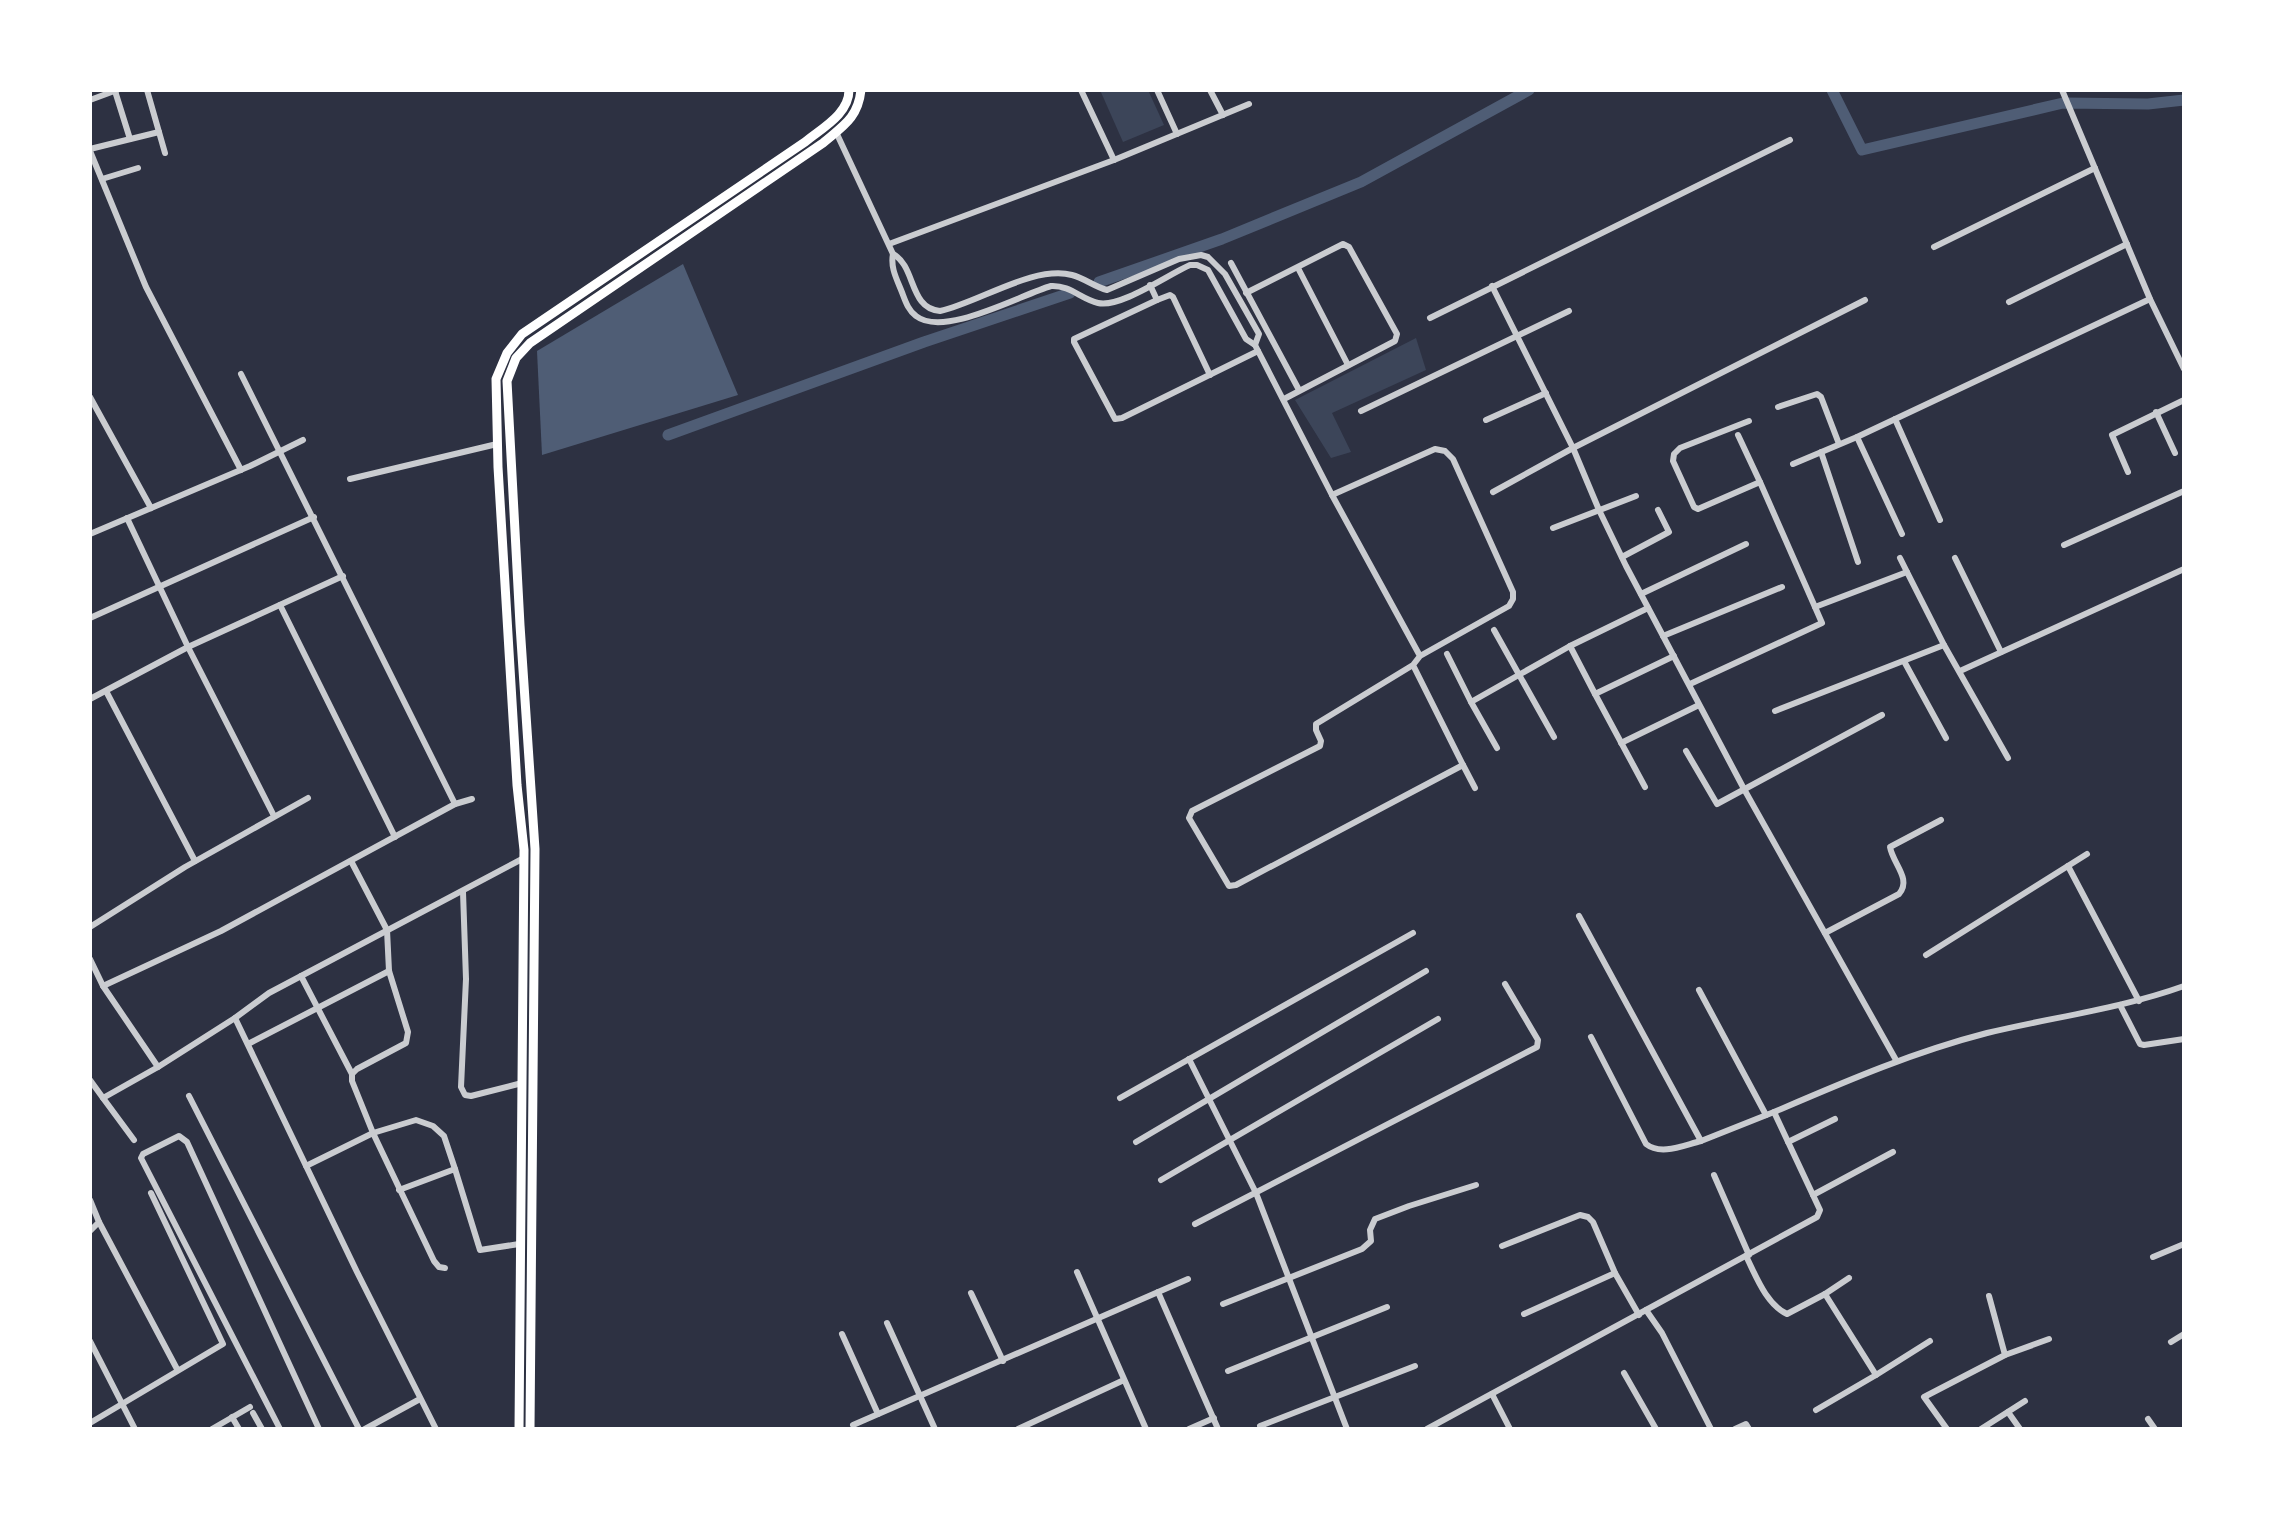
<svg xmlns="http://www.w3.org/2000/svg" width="2274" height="1519" font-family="Roboto,sans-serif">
<rect width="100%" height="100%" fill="#2d3142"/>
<g fill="#3c4559">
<path d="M1100,90H1148L1164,125L1123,142Z"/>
<path d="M1416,338L1426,370L1332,413L1351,452L1331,458L1295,400Z"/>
</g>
<path fill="#4f5d75" d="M683,264L738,395L542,455L537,351Z"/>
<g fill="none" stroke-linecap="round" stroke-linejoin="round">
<g stroke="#4f5d75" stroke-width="11">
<path d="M1832,90L1862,150L2063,103L2148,104L2184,100"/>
<path d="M1099,282L1222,239L1361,182L1529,90"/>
<path d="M668,435L924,342L1070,293"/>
</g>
<g stroke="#caccd0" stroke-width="6">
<path d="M147,90L165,153"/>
<path d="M1081,90L1114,160"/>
<path d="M1157,90L1177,134"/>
<path d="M1210,90L1223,115"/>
<path d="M2062,90L2150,299L2184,369"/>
<path d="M115,91L130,139"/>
<path d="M90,100L117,90"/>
<path d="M836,132L893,254C890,269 898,281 903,295C906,303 909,311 916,316C944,338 1020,295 1051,286C1070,285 1081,299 1098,303C1121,308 1167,275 1190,265H1197L1208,270L1246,339L1255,345L1332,495"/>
<path d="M90,149L159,132"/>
<path d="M90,151L146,287L241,470"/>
<path d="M102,179L138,168"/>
<path d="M889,244L1114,160L1249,104"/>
<path d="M1934,247L2095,168"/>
<path d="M893,254C916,266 909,309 940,311C978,303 1033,265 1072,275C1084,278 1095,287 1107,290L1179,259L1201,255L1208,257L1225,274L1259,334L1255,345"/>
<path d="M1231,263L1299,390"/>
<path d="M1298,268L1348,365"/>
<path d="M1150,285L1157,300L1074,339V342L1115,419L1122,418L1258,351"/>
<path d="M1492,286L1573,448L1599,510L1626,566L1744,789L1896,1060"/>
<path d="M1246,293L1343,244L1349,247L1397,334L1395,341L1284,399"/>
<path d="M1157,300L1170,295L1173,297L1210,375"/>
<path d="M2009,302L2127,244"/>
<path d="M1430,318L1790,140"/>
<path d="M241,374L455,804"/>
<path d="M90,397L151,508"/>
<path d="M1778,407L1817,394L1821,397L1839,444"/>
<path d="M1361,411L1569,311"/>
<path d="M2156,412L2175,453"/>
<path d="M1895,419L1940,520"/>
<path d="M1486,420L1546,393"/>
<path d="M1749,421L1680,448L1674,454L1673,461L1694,507L1698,509L1760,482L1815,607L1907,572L1944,645L2008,758"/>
<path d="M1738,435L1760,482"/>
<path d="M1857,437L1902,534"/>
<path d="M1821,452L1858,562"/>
<path d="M1793,464L1857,437L2150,299"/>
<path d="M2128,472L2112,435L2184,400"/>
<path d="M350,479L497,444"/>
<path d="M1493,492L1573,448L1865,300"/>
<path d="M127,518L188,647L274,816"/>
<path d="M1553,528L1636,496"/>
<path d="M90,534L250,466L303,440"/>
<path d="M2064,545L2184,491"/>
<path d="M1622,557L1669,532L1658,510"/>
<path d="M1900,558L1907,572"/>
<path d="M1955,558L2001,652"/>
<path d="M1641,594L1746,544"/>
<path d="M280,605L395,837"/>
<path d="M90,618L314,517"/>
<path d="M1494,630L1554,737"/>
<path d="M1663,636L1782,587"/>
<path d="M1570,646L1595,694L1674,656"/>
<path d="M1447,654L1471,702"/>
<path d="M1905,663L1946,738"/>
<path d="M1413,665L1316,724V730L1321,741L1320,746L1192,811L1189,818L1229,886L1236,885L1463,765L1413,665L1420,656L1509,606L1513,599V592L1453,459L1445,451L1435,449L1332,495L1420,656"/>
<path d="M1960,671L2184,569"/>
<path d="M1690,684L1822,623L1815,607"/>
<path d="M106,691L195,861"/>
<path d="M1595,694L1645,787"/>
<path d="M90,699L188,647L343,576"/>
<path d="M1775,711L1944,645"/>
<path d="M1621,743L1699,705"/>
<path d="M1497,748L1471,702L1570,646L1648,608"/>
<path d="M1686,751L1717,804L1882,715"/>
<path d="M1463,765L1475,788"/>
<path d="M351,861L387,930L389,971L408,1032L406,1043L357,1069L352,1074V1081L373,1133L434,1261L439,1267L445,1268"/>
<path d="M2068,866L2139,1001"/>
<path d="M463,892L466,979L461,1087L465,1095L471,1096L522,1083"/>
<path d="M1579,916L1701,1141L1774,1112"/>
<path d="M90,927L185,867L308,798"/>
<path d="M1825,933L1899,894C1912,879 1893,864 1890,847L1941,820"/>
<path d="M1926,955L2087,854"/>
<path d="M90,959L103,986L158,1067L235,1018L269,993L524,858"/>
<path d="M301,976L352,1074"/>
<path d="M103,986L221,931L455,804L472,799"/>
<path d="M1699,990L1766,1115"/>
<path d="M2120,1005L2140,1044L2144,1045L2184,1039"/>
<path d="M235,1018L357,1272L436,1429"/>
<path d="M1591,1037L1646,1144C1661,1156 1684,1145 1701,1141"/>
<path d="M248,1044L389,971"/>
<path d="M1189,1059L1256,1193L1347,1429"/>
<path d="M90,1080L103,1098L158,1067"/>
<path d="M189,1096L359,1429"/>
<path d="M103,1098L134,1140"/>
<path d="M1120,1098L1413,933"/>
<path d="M1136,1142L1426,971"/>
<path d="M1788,1142L1835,1119"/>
<path d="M306,1166L373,1133L416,1120L433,1126L444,1136L455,1169"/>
<path d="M1714,1175L1749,1255"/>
<path d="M1161,1180L1438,1019"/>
<path d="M399,1190L455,1169L480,1250L519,1244"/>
<path d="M1813,1195L1893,1152"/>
<path d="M90,1200L99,1222L90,1231"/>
<path d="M99,1222L177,1369"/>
<path d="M1195,1224L1537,1047L1538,1040L1505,984"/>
<path d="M1502,1246L1580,1215L1588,1217L1593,1222L1615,1273L1639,1315"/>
<path d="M1746,1256C1756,1276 1766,1304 1787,1314L1825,1294L1876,1375L1816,1410"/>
<path d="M2153,1257L2184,1244"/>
<path d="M1077,1272L1146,1429"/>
<path d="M1158,1292L1218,1429"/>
<path d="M971,1293L1003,1361"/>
<path d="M1825,1294L1849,1278"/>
<path d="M1223,1304L1362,1249L1371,1241L1370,1230L1375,1219L1409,1206L1476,1185"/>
<path d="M1646,1310L1662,1333L1711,1429"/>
<path d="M1524,1314L1615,1273"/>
<path d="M887,1323L935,1429"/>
<path d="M842,1334L878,1414"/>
<path d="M90,1341L135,1429"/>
<path d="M2171,1342L2184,1334"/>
<path d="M2005,1355L2049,1339"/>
<path d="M1228,1371L1387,1307"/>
<path d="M1624,1373L1656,1429"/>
<path d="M1876,1375L1930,1341"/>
<path d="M1492,1394L1510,1429"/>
<path d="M2008,1412L2020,1429"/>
<path d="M253,1413L262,1429"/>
<path d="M232,1417L239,1429"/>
<path d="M2148,1419L2155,1429"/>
<path d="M90,1423L223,1344L151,1193"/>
<path d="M853,1425L1188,1279"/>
<path d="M1260,1426L1415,1366"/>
<path d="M212,1429L250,1407"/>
<path d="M280,1429L141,1158L143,1154L179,1136L187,1142L319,1429"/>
<path d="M365,1429L420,1399"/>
<path d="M1018,1429L1124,1380"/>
<path d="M1189,1429L1214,1418"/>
<path d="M1427,1429L1817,1217L1820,1210L1774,1112C1844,1082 1913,1052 1987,1033C2053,1017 2120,1009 2184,986"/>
<path d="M1735,1429L1746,1424L1749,1429"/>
<path d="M1947,1429L1924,1397L2005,1355L1989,1296"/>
<path d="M1981,1429L2025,1401"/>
</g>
<g stroke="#fff" stroke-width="9">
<path d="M519,1429L524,850L517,785L498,467L496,379L507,353L522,334L805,142C822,128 849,114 849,90"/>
<path d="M530,1429L535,849L520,625L507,381L516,358L530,343L823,143C843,126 858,118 861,90"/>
</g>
</g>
<rect width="2274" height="1519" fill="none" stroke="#ffffff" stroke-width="184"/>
</svg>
